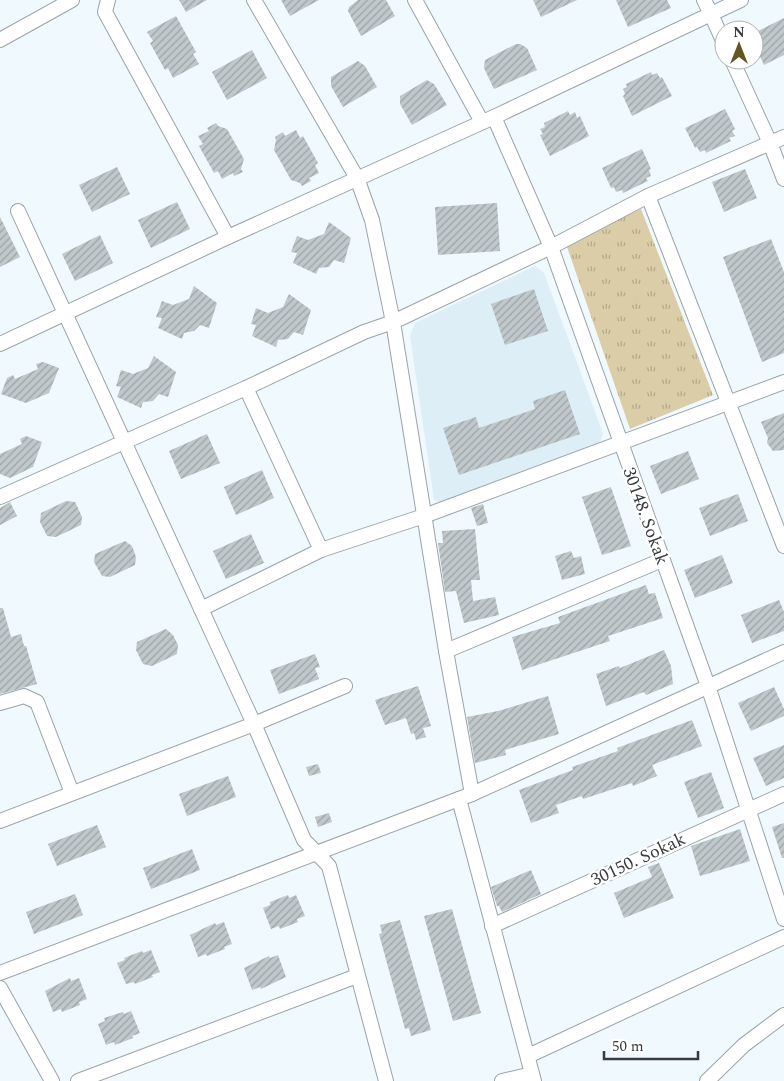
<svg xmlns="http://www.w3.org/2000/svg" width="784" height="1081" font-family="Spectral,serif">
<defs>
<pattern id="grass-tufts" width="24" height="20" patternUnits="userSpaceOnUse" patternTransform="scale(1.25)"><rect width="24" height="20" fill="#dbcda7"/><path d="M3 7l-1-3M5 7V3M7 7l1-3M15 17l-1-3M17 17v-4M19 17l1-3" fill="none" stroke="#b3a889"/></pattern>
<pattern id="building-hatch" width="6" height="6" patternUnits="userSpaceOnUse" patternTransform="scale(1.25)"><rect width="6" height="6" fill="#c0c8cb"/><path d="M-1 1l2-2M0 6l6-6M5 7l2-2" fill="none" stroke="#9da4a6"/></pattern>
</defs>
<rect width="100%" height="100%" fill="#f0f9fd"/>
<path fill="#deeef6" d="M535,266L544,273L603,433L600,443L441,503L434,500L410,336L415,323Z"/>
<path fill="url(#grass-tufts)" d="M641,209L713,395L630,429L566,244Z"/>
<g fill="url(#building-hatch)">
<path d="M179,0H207L186,12Z"/>
<path d="M281,0H319L290,16Z"/>
<path d="M358,0H386L395,16L361,36L348,11L349,7Z"/>
<path d="M533,0H577L541,17Z"/>
<path d="M616,0H667L671,8L628,27Z"/>
<path d="M176,16L196,52L193,54L199,64L173,78L168,68L165,70L150,43L153,41L147,32Z"/>
<path d="M784,18V55L764,65L757,50L760,49L754,33Z"/>
<path d="M516,44H520L527,48L537,70L494,89L484,68L485,60Z"/>
<path d="M252,50L267,78L227,100L212,72Z"/>
<path d="M358,61L365,66L377,87L343,107L331,86V77Z"/>
<path d="M651,72L652,75L657,73L660,78L662,77L672,96L632,116L623,96L625,94L623,89L627,87L626,84Z"/>
<path d="M427,80L434,84L447,105L412,125L400,104V96Z"/>
<path d="M725,109L735,129L732,131L735,136L729,138L731,141L706,153L705,150L700,152L697,147L695,148L685,128Z"/>
<path d="M568,111L570,115L575,112L577,118L580,116L589,136L550,156L540,135L543,134L540,129L545,127L544,123Z"/>
<path d="M216,123L218,126L227,129L244,159L241,169L243,172L234,176L233,173L222,179L218,171L214,173L199,146L203,144L198,136L209,131L207,128Z"/>
<path d="M296,130L300,138L303,136L318,163L315,165L319,173L309,178L311,181L302,186L300,183L291,180L274,150L276,140L275,137L283,132L285,136Z"/>
<path d="M642,149L651,169L649,170L651,176L646,178L648,181L623,193L622,190L616,192L614,187L611,188L602,168Z"/>
<path d="M117,167L130,194L92,212L79,185Z"/>
<path d="M745,169L757,198L724,212L712,182Z"/>
<path d="M177,202L190,229L151,248L138,220Z"/>
<path d="M497,203L500,251L438,255L435,207Z"/>
<path d="M0,217L20,257L0,267Z"/>
<path d="M329,222L351,238L344,263L334,260L329,267L319,268L316,274L293,263L297,253L291,252L297,236L308,240L324,234Z"/>
<path d="M100,235L113,263L75,281L62,254Z"/>
<path d="M771,239L784,272V353L762,362L723,257Z"/>
<path d="M194,286L217,303L209,328L200,325L194,331L184,333L182,339L158,328L162,318L156,317L162,301L173,305L189,299Z"/>
<path d="M534,289L548,331L505,345L491,304Z"/>
<path d="M289,294L311,310L303,335L294,332L288,339L278,340L276,347L252,336L256,325L251,324L256,308L268,313L283,307Z"/>
<path d="M154,356L176,372L168,397L159,394L153,401L143,402L141,408L117,397L121,387L116,386L121,370L133,374L148,368Z"/>
<path d="M43,362L59,368L49,393L26,403L1,394L7,378L13,375L15,379L38,369L36,364Z"/>
<path d="M565,390L580,434L459,475L443,428L476,417L479,428L535,409L533,401Z"/>
<path d="M784,413V450L773,451L767,443L768,438L761,422Z"/>
<path d="M207,434L220,463L181,479L169,451Z"/>
<path d="M26,436L42,442L33,467L10,478L0,474V454L22,444L20,439Z"/>
<path d="M688,451L699,479L661,494L650,466Z"/>
<path d="M262,470L274,498L236,515L224,487Z"/>
<path d="M611,487L631,546L602,555L582,497Z"/>
<path d="M738,494L748,521L710,536L699,508Z"/>
<path d="M66,501L75,502L77,506L82,517L81,525L56,537L47,536L40,522L41,513Z"/>
<path d="M10,502L17,516L0,525V508Z"/>
<path d="M483,504L488,523L477,526L471,508Z"/>
<path d="M475,529L480,580H471L473,601L495,597L499,615L464,623L456,591L445,592L438,543H443L442,531Z"/>
<path d="M251,534L264,563L226,579L213,551Z"/>
<path d="M125,541L132,546L136,557L135,565L110,577L102,576L94,562L95,554Z"/>
<path d="M571,551L574,558L581,556L585,574L562,580L555,556Z"/>
<path d="M722,555L733,583L695,598L684,570Z"/>
<path d="M646,585L649,594L655,593L663,618L608,636L610,641L522,670L512,637L560,623L558,617Z"/>
<path d="M779,600L784,612V631L752,643L741,615Z"/>
<path d="M0,608H3L11,637L21,634L24,646H26L37,684L0,694Z"/>
<path d="M166,629L173,635L178,645L177,654L152,666L143,664L136,650L137,642Z"/>
<path d="M664,650L671,666L673,684L646,695L644,692L606,706L596,674L619,666L620,668Z"/>
<path d="M315,654L320,667L315,668L319,679L279,694L270,670Z"/>
<path d="M418,686L431,726L423,728L426,737L416,740L414,733L411,734L406,718L385,725L375,700Z"/>
<path d="M774,687L784,709V716L751,731L738,703Z"/>
<path d="M548,696L559,734L505,750L506,755L475,763L467,717L498,711Z"/>
<path d="M692,720L702,746L652,765L657,776L633,786L632,783L583,799L582,796L556,805L559,813L531,823L519,790L573,770L572,767L618,751L617,748Z"/>
<path d="M784,745V778L766,786L753,758Z"/>
<path d="M318,764L321,773L309,776L306,767Z"/>
<path d="M711,772L724,808L698,818L684,782Z"/>
<path d="M228,776L236,797L187,816L179,794Z"/>
<path d="M329,813L332,822L318,827L315,817Z"/>
<path d="M784,823V858H782L772,827Z"/>
<path d="M97,825L106,847L57,866L48,844Z"/>
<path d="M740,829L750,861L700,876L691,846Z"/>
<path d="M192,849L200,870L151,889L143,868Z"/>
<path d="M659,863L674,898L624,918L614,893L652,877L648,867Z"/>
<path d="M531,870L541,894L502,912L499,906H497L491,887Z"/>
<path d="M75,894L83,915L34,934L26,912Z"/>
<path d="M288,895L289,898L296,895L305,916L297,919L298,922L280,929L279,926L271,929L263,908L270,905V902Z"/>
<path d="M452,909L481,1013L453,1021L424,916Z"/>
<path d="M400,920L431,1030L411,1036L409,1028L405,1029L379,934L382,933L380,925Z"/>
<path d="M224,922L232,944L224,947L225,949L207,956L206,954L198,957L190,935L215,923L216,925Z"/>
<path d="M151,950L160,972L152,975L153,977L135,984L134,982L126,984L117,963L125,960L124,958L142,951L143,953Z"/>
<path d="M278,955L286,977L261,989L260,987L252,990L244,968L269,956L270,958Z"/>
<path d="M70,978L71,981L79,978L87,999L79,1002L80,1005L62,1012L61,1009L53,1012L45,991Z"/>
<path d="M131,1011L140,1033L132,1036L133,1038L115,1045L114,1042L106,1045L98,1024L105,1021L104,1018L123,1012L124,1014Z"/>
</g>
<g fill="none" stroke-linecap="round" stroke-linejoin="round">
<g stroke="#9ba3a7" stroke-width="16">
<g id="minor">
<path d="M108,0L105,12L228,237"/>
<path d="M254,0L357,178L372,220L393,322L446,651L472,794"/>
<path d="M415,0L482,122"/>
<path d="M0,40L72,0"/>
<path d="M724,43L711,14L741,0"/>
<path d="M732,60L770,143L784,179"/>
<path d="M494,117L551,247L708,686L784,919"/>
<path d="M648,196L784,546"/>
<path d="M18,211L254,724L304,840L329,866L386,1081"/>
<path d="M0,344L228,237L494,117L711,14L704,0"/>
<path d="M246,388L321,550"/>
<path d="M0,497L246,388L364,332L393,322L551,247L648,196L784,137"/>
<path d="M201,609L321,550L424,516L784,382"/>
<path d="M446,651L662,560"/>
<path d="M0,703L24,696L37,702L72,793"/>
<path d="M459,799L534,1081"/>
<path d="M0,821L254,724L345,686"/>
<path d="M492,926L784,794"/>
<path d="M0,973L472,794L784,652"/>
<path d="M0,988L52,1081"/>
<path d="M528,1056L784,937"/>
<path d="M78,1081L357,976"/>
<path d="M502,1081L532,1074"/>
<path d="M707,1081L744,1045L784,1015"/>
</g>
</g>
<use href="#minor" stroke="#fff" stroke-width="14"/>
</g>
<g text-anchor="middle" stroke-width="5" stroke-linejoin="round" paint-order="stroke">
<g font-size="18" fill="#383b3d" stroke="#fff">
<text transform="translate(646 516) rotate(70)" y="6">30148. Sokak</text>
<text transform="translate(638 859) rotate(-25)" y="6">30150. Sokak</text>
</g>
</g>
<g transform="translate(739 45)"><circle r="24" fill="#ffffff" stroke="#afb1b1"/>
<path d="M0-4L9 19L0 12L-9 19Z" fill="#655321"/>
<text y="-8" font-size="14" font-weight="bold" text-anchor="middle" fill="#383b3d">N</text>
</g>
<path d="M604 1051v8h94v-8" fill="none" stroke="#383b3d" stroke-width="2.5"/>
<text x="612" y="1051" font-size="15" fill="#383b3d" stroke="#ffffff" stroke-width="4" paint-order="stroke">50 m</text>
</svg>
